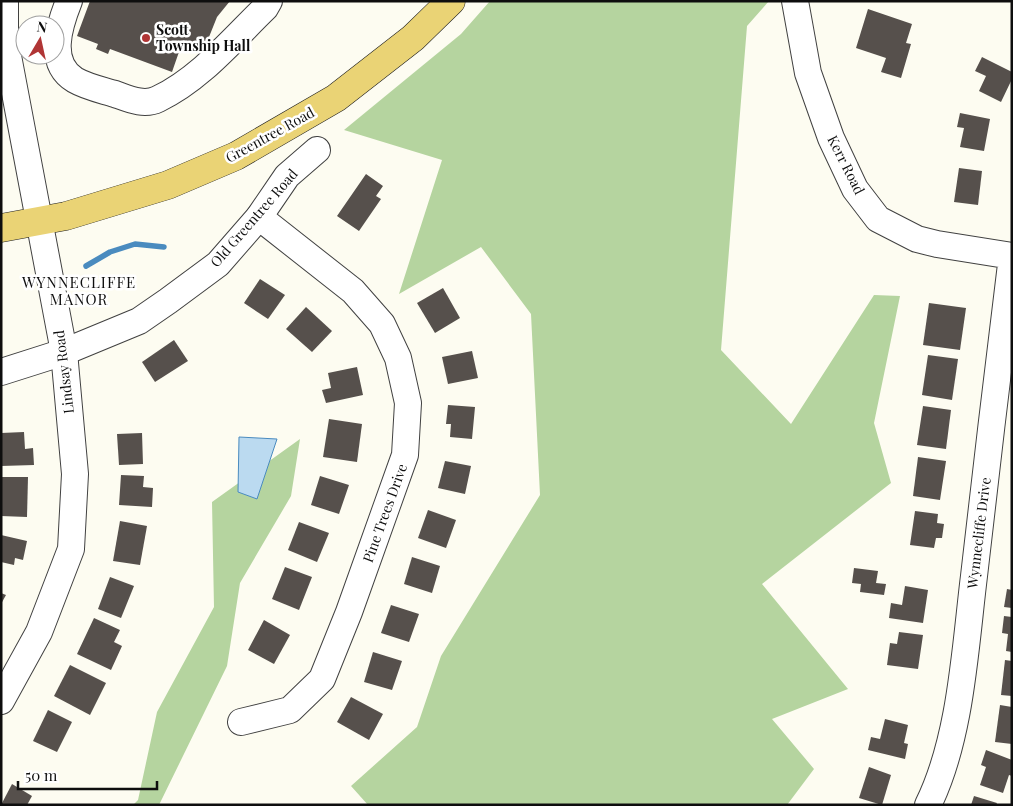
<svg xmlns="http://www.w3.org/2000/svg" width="1013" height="806" font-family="'Playfair Display',serif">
<rect width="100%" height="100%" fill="#fdfcf1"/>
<g fill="#b5d49f">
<path d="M490,1H769L747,26L721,350L791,424L874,295L900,296L874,423L891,483L762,584L848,689L772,719L814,769L787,805H368L351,786L417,727L441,656L540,495L531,314L481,247L399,294L442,160L344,130L461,34Z"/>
<path d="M300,439L291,496L240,583L227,666L159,805H133L138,800L157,712L214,607L212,502Z"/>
</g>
<path fill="#bbdaf0" stroke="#4a8bbf" d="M239,437L277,439L257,499L238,492Z"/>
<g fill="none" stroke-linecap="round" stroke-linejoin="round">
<path stroke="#4a8bbf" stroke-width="5.5" d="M86,266L110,252L135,244L164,247"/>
</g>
<g fill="#56504c">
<path d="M90,1H230L217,17L205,47L189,41L186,52L180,49L172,72L110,49L108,54L96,49L98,44L77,36Z"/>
<path d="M868,9L912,24L906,43L911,44L901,78L881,72L886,58L856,48Z"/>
<path d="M982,57L1012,72V79L1001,102L979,91L986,76L975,71Z"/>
<path d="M960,113L990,119L984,151L960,147L964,128L957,127Z"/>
<path d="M959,168L982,171L978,205L954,202Z"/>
<path d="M366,174L383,186L376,196L381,199L359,231L337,216Z"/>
<path d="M260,279L285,295L268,319L244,303Z"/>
<path d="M443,288L460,318L435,333L417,303Z"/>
<path d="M929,303L966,308L960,350L923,345Z"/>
<path d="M306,307L332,331L312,352L286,329Z"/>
<path d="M174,340L188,361L155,382L142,362Z"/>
<path d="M472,351L478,378L448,384L442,357Z"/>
<path d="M928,355L958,359L952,400L922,395Z"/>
<path d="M357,367L363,395L326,403L322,390L331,388L328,373Z"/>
<path d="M448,405L475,407L472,439L450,437L451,424H446Z"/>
<path d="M923,406L951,410L946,449L917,445Z"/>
<path d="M329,419L362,424L357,462L323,457Z"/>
<path d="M24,432L25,449L33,448L34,465L1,466V433Z"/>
<path d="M142,433L143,464L119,465L117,434Z"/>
<path d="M918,457L946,461L940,500L913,496Z"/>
<path d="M445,461L471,466L465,494L438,488Z"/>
<path d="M121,475L144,476L143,487L153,488L152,507L119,505Z"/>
<path d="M320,476L349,485L339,514L311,505Z"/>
<path d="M1,477H28L27,517L1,516Z"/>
<path d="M428,510L456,520L446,548L418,538Z"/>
<path d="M915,511L938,514L937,523L944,524L942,538H936L934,548L910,545Z"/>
<path d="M120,521L147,526L140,565L113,561Z"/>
<path d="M299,522L329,533L317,562L288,550Z"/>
<path d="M1,535L27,541L23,560L15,558L14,565L1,562Z"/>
<path d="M412,557L440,566L432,593L404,584Z"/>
<path d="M285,567L312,577L299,610L272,599Z"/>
<path d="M854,568L878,571L876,583L886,584L884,595L860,592L861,584L852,583Z"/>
<path d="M110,577L134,586L121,618L98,609Z"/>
<path d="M905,586L928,590L923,623L889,618L891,603L902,605Z"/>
<path d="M1007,589L1012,590V608L1004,607Z"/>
<path d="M1,593L6,595L1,604Z"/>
<path d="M391,605L419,614L409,642L381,633Z"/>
<path d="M1004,616L1012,617V652L1006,651L1008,634L1002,633Z"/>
<path d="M94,618L120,630L114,642L122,646L111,670L77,654Z"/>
<path d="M264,620L290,635L274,664L248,650Z"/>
<path d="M899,632L923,635L918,669L887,665L890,643L897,644Z"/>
<path d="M373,652L402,661L392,690L364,682Z"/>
<path d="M1005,660L1012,661V696L1001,695Z"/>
<path d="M70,665L106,683L90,715L54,696Z"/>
<path d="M351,697L383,714L369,740L337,722Z"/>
<path d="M1000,705L1012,707V744L995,742Z"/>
<path d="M48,710L72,722L57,752L33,741Z"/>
<path d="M885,719L908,725L904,743L908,744L905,759L868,750L871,737L880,739Z"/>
<path d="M986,750L1012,760V776L1009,775L1003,793L980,785L986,767L981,765Z"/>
<path d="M869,767L891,775L882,805L859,798Z"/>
<path d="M12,784L32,796L27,805H1Z"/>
<path d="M974,796L997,803L996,805H971Z"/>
</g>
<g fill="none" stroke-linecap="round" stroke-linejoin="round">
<g stroke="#414141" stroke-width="28">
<g id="minor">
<path d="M69,1C59,26 47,63 75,80C87,87 102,90 115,94C129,99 144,106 158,99C200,79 232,40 265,8L269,1"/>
<path d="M795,1L808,73L831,138L855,189L878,219L917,239L937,244L1012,256C999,363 986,469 974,576C965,649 961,738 928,805"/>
<path d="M1,372L64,352L139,321L168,301L218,264L259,217L287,176L317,150"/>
<path d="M1,701L39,632L71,549L75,474L64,352L5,40V1"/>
<path d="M241,722L290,710L322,679L349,612L405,455L408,403L398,358L382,324L353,291L259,217"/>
</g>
</g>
<g stroke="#1f1f1f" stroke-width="29">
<path id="major" d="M1,228L66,216L168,185L236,156L336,98L413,38L451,1"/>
</g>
<use href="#minor" stroke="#fff" stroke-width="26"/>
<use href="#major" stroke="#ead375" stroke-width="28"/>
</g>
<circle fill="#b03535" stroke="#fff" stroke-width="2" cx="146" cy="38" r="5"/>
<g text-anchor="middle" stroke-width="5" stroke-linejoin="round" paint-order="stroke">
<g font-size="14" font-weight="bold" fill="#0e0e0e" stroke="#fff" text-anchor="start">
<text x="156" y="35">Scott<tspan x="156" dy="16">Township Hall</tspan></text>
</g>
<g font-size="14" fill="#0e0e0e" stroke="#fff">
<text transform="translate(270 135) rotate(-29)" y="5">Greentree Road</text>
<text transform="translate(846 165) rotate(63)" y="5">Kerr Road</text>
<text transform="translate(254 218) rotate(-49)" y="5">Old Greentree Road</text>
<text transform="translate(64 372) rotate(-97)" y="5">Lindsay Road</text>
<text transform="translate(385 513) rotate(-70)" y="5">Pine Trees Drive</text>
<text transform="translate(979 533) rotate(-83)" y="5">Wynnecliffe Drive</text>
</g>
<g font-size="15" letter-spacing="1" fill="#0e0e0e" stroke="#fff">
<text x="79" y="288">WYNNECLIFFE<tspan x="79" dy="17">MANOR</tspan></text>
</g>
</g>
<rect width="1013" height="806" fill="none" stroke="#0e0e0e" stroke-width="5"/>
<g transform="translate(40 40) rotate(9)"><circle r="24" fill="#ffffff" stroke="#9f9f9f"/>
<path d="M0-4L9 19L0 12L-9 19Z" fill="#b03535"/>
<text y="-8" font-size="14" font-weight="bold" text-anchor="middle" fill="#0e0e0e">N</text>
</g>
<path d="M18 781v8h139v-8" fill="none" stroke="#0e0e0e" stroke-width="2.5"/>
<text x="25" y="781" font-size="15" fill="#0e0e0e" stroke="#ffffff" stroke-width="4" paint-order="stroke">50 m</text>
</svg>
